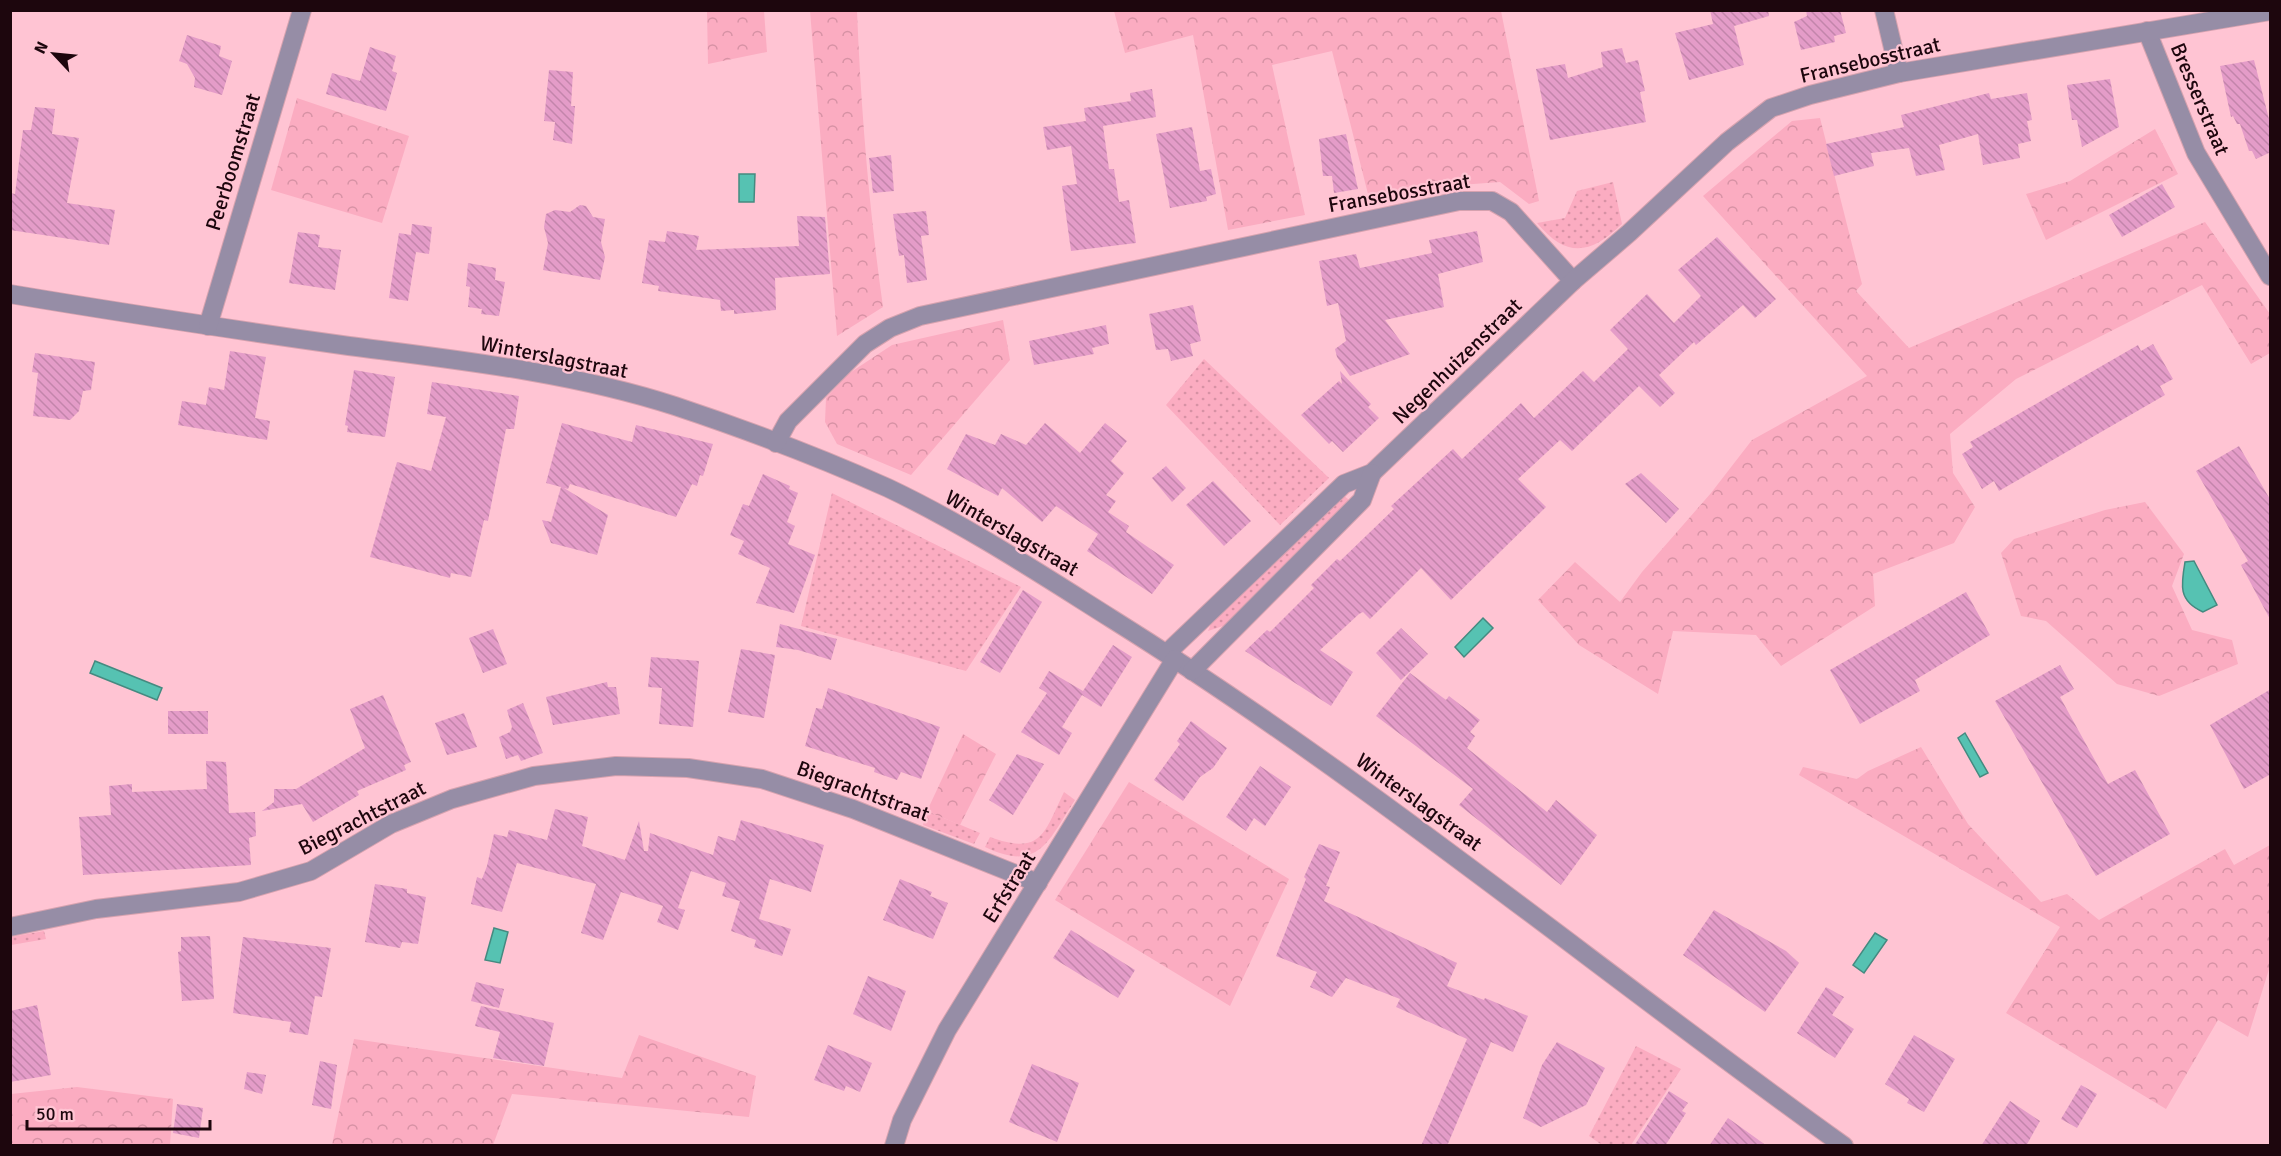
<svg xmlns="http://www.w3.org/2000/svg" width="2281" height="1156" font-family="Signika,sans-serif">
<defs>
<pattern id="grass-dots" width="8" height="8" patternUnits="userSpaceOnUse" patternTransform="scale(1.5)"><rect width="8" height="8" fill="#fbacc1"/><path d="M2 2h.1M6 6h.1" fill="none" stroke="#d792a5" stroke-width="1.8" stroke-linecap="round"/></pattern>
<pattern id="forest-crowns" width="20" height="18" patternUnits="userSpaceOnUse" patternTransform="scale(1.5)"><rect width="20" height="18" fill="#fbacc1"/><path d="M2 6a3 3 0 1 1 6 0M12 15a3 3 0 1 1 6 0" fill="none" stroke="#d792a5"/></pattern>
<pattern id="building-back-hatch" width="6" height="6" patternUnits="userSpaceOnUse" patternTransform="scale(1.5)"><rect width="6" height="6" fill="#e49cc8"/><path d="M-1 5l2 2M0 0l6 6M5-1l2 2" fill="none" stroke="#c385ab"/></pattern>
</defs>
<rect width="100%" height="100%" fill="#ffc4d3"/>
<g fill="url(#grass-dots)">
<path d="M1613,182L1622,224C1591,254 1567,259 1537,223L1565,218L1577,191Z"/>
<path d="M1204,359L1329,478L1280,525L1166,405Z"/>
<path d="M832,493L1021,587L966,671L801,626Z"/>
<path d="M1343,495L1348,499L1349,508L1226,625L1208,631L1216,611Z"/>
<path d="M1064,792L1075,800C1048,841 1039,873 985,847L990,837C1042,856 1044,833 1064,792Z"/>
<path d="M927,811L980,833L974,844L923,825Z"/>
<path d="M44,931L46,939L11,945V937Z"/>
<path d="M1636,1046L1681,1069L1631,1145H1602L1589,1136Z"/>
</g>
<g fill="url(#forest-crowns)">
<path d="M707,11H764L767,52L708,64Z"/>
<path d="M810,11H857C861,110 869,208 883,307L837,336Z"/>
<path d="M1114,11H1501L1539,201L1529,204L1500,182L1447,186L1370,202L1332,51L1272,65L1305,215L1228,230L1193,35L1125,53Z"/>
<path d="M297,98L409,136L382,223L271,190Z"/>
<path d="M1820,118L1862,284L1856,291L1909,348L2205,222L2270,314V353L2251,364L2202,285L2016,379L1950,434L1953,473L1975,507L1954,543L1873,574L1875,606L1781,666L1756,635L1673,631L1658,694L1579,645L1538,600L1575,562L1620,602L1642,572L1711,493L1752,440L1867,376L1703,196L1792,121Z"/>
<path d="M2155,129L2178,174L2046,240L2026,194L2070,181Z"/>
<path d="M1003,320L1010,360L911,475L837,444L825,422L826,398L848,374L892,345Z"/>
<path d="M2145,502L2184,554L2172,586L2192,630L2232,640L2238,664L2159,696L2117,684L2046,621L2021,616L2001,553L2014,539L2105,510Z"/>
<path d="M963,734L996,754L960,825L927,811Z"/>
<path d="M1921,747L1968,824L2041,902L2067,894L2099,920L2225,849L2234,865L2270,845V966L2248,1037L2218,1020L2166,1109L2006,1013L2060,927L1799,775L1803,767L1857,779L1868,771Z"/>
<path d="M1129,782L1289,879L1230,1006L1055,900Z"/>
<path d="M639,1035L756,1076L749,1117L512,1094L493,1145H332L354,1039L622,1078Z"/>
<path d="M77,1087L173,1099L170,1145H11V1094Z"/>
</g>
<g fill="#56c2b2" stroke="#458a80" stroke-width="1.5">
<path d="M739,174H755L754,202H739Z"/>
<path d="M2194,561L2217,605L2203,612C2178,601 2181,585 2185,562Z"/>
<path d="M1483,618L1493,628L1464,657L1455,647Z"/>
<path d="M95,661L162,688L157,700L90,673Z"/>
<path d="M1965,733L1988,773L1980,777L1958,738Z"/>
<path d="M494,928L508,932L500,963L485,960Z"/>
<path d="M1875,933L1887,940L1864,973L1853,965Z"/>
</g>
<g fill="url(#building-back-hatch)">
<path d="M1710,10H1768L1769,16L1734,26L1744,65L1689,80L1675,33L1713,24Z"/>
<path d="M1806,10H1840L1846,33L1834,36L1835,42L1801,50L1794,22L1807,16Z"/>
<path d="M187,35L221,46L219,56L232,61L222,95L194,87L195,78L187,64L179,61Z"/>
<path d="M370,47L396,56L392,71L397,73L386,111L326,94L332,73L360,81Z"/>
<path d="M1622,48L1626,63L1638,60L1645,91L1640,92L1646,122L1550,140L1536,69L1565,64L1568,78L1603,67L1601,52Z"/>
<path d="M2254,60L2271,127V152L2256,159L2252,151H2249L2240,124H2237L2233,116L2231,117L2220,66Z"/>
<path d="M549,70L573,72L571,106H575L572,144L553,140L555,122L544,121Z"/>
<path d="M2110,79L2119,127L2082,147L2077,120H2072L2067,85Z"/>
<path d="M1152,89L1156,117L1103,126L1109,169H1114L1119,202L1129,200L1136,243L1071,251L1062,186L1077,184L1071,146L1047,150L1043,127L1086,121L1084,108L1131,101L1130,93Z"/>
<path d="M1989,93L1991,99L2027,93L2032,120L2027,121L2031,141L2018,144L2020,158L1983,165L1978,134L1939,145L1945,170L1916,176L1909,148L1871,153L1874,166L1834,176L1826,144L1904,127L1901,115Z"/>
<path d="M35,107L55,109L52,134L79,138L67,203L115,210L109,245L10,230V193L15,194L23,130H31Z"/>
<path d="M1192,127L1200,171L1211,169L1216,194L1206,197L1207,201L1170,208L1156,134Z"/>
<path d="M1346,134L1358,189L1334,193L1332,176H1323L1319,139Z"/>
<path d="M891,155L894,191L873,193L869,158Z"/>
<path d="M2162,184L2175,207L2122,237L2109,215Z"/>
<path d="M580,205L586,206L593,217L605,219L601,242L605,257L600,280L543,270L548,243L544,227L546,214L555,210L570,212Z"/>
<path d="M926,211L929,235L921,236L927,280L907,283L904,255L899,256L893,214Z"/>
<path d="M797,216L825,217L830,274L775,278L776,310L734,314V310L721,311L720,300L658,291L659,286L642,283L649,240L665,242L667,231L699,236L696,250L799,246Z"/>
<path d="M412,224L432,227L429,254L416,252L408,301L389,298L399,233L411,235Z"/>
<path d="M1477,231L1483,262L1438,274L1444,307L1385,320L1410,354L1350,376L1337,357L1335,349L1346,341L1338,303L1327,306L1319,261L1356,254L1360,268L1432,253L1429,240Z"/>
<path d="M298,232L320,235L318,247L341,250L335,290L289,283Z"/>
<path d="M1717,237L1776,299L1755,318L1743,305L1696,345L1694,342L1659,375L1675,393L1660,407L1639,386L1572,451L1560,440L1518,479L1546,507L1451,600L1421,568L1370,619L1363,612L1359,614L1320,650L1353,672L1331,706L1245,651L1267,630L1270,632L1314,588L1311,585L1337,559L1340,561L1394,509L1391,506L1453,449L1462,459L1521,403L1534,418L1583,371L1594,382L1628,349L1610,330L1647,294L1674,323L1701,296L1678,270Z"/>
<path d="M468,263L496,268L495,280L505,282L499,316L481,314L482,309L468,307L470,287L466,286Z"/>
<path d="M1193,305L1201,341L1190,344L1193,356L1171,361L1168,349L1156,350L1149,314Z"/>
<path d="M1106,325L1109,344L1092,348L1094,354L1034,365L1029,341Z"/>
<path d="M2153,344L2173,379L2160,386L2165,395L1999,491L1994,481L1982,489L1962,454L1973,447L1970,442L2138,345L2141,351Z"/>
<path d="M230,351L266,357L255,418L270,421L267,440L178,425L182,401L206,405L209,387L224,390Z"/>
<path d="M35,353L95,362L91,390L83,391L79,411L70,420L33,416L38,373L32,372Z"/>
<path d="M354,370L395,377L385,437L347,432L348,426L345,425Z"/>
<path d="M1340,371L1371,404L1368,407L1379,418L1343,452L1332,441L1329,444L1301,415L1339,381L1342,384Z"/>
<path d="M432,382L519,396L514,429H506L488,521L484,520L471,577L451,573L450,578L370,557L397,462L431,471L446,417L427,414Z"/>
<path d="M562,423L632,442L636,425L713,444L703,476L700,475L697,486L692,484L676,517L570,484L568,489L564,488L608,515L597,555L551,543L542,520L551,522L561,487L546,483Z"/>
<path d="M1045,423L1080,453L1105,423L1127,441L1111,461L1124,473L1106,495L1116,501L1108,512L1129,526L1126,532L1174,565L1152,594L1087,551L1098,534L1056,506L1042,522L1002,488L998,496L947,469L966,434L995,445L1001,434L1026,445Z"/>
<path d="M2239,446L2271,501V621L2241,565L2248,561L2196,471Z"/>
<path d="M1166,466L1186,488L1172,502L1152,478Z"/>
<path d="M1641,473L1679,509L1666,523L1625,484Z"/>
<path d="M763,474L790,486L789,489L798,493L787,522L795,526L788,544L815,555L794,613L756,603L770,568L738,554L744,541L730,535L743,504L749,506Z"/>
<path d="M1213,481L1251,521L1224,546L1186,505Z"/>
<path d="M1023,590L1042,602L1000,673L980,662Z"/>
<path d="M1966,592L1990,635L1915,680L1920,691L1860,724L1830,670Z"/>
<path d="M780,624L837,639L831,660L798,650L776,647Z"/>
<path d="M1401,628L1428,654L1401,680L1376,653Z"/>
<path d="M493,629L507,664L483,673L469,638Z"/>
<path d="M1113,645L1132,657L1101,707L1082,695L1062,727L1072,733L1059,755L1021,732L1047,693L1039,688L1049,671L1083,691Z"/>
<path d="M741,649L775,655L764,718L728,712Z"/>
<path d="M651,657L699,661L693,727L659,724L662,688L648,687Z"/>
<path d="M2060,665L2074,689L2060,697L2108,784L2135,770L2170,834L2096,876L1995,701Z"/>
<path d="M1410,673L1446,700L1449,696L1480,720L1470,732L1475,736L1467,748L1547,812L1556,800L1597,835L1561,885L1459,805L1473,789L1376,716Z"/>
<path d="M607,682L608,687H616L620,714L553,725L546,697Z"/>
<path d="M828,688L940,727L921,779L901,772L897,780L874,772L875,768L805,746L816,708L822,709Z"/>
<path d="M2271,689V774L2244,789L2210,725Z"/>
<path d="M383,695L411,762L404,765L406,770L357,791L359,795L313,822L302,804L262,811L274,802V789H296L365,748L350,709Z"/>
<path d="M523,703L543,753L521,761L518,755L506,759L499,737L510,732L512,727L507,710Z"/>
<rect x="168" y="711" width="40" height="23"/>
<path d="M464,713L477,747L447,755L435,723Z"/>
<path d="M1191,721L1227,748L1213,768L1200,777L1183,801L1154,780L1180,744L1177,741Z"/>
<path d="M1017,754L1044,764L1013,815L989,800Z"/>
<path d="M206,761L226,762L229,813L255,812L256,836L249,838L251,865L83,875L79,817L111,815L109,786L132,784V792L207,789Z"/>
<path d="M1260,766L1291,787L1265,826L1254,818L1246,831L1226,817Z"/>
<path d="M555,809L588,817L582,846L625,860L639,821L644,851H648L650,833L713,855L718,836L735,841L741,820L824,845L811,892L770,879L759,919L791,929L782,956L754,947L756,940L731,931L740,901L722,896L726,883L691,871L678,908L685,910L678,930L657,922L663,906L621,892L603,940L581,933L596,884L517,863L502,912L471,904L477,877L482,879L487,866L494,834L507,837L509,830L547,840Z"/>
<path d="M1319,844L1340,852L1326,886L1330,887L1324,901L1457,963L1447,986L1484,1000L1485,998L1528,1016L1513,1052L1491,1042L1447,1146H1421L1467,1039L1396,1007L1400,999L1346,978L1332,997L1310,987L1317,972L1276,956L1306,879L1304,877Z"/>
<path d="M900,879L932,892L930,896L948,903L933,939L883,920Z"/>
<path d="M375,884L407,889V893L426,897L418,944L402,942L400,948L365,942Z"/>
<path d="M1714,910L1786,951L1799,963L1765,1012L1683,955Z"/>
<path d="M1071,930L1135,970L1118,998L1053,958Z"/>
<path d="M210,936L214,999L182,1001L178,952L181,951V937Z"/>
<path d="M243,937L331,948L322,997L315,996L308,1035L289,1032L291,1022L233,1013Z"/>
<path d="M868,976L906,991L891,1031L853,1014Z"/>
<path d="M476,982L504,989L499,1008L471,1001Z"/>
<path d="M1826,987L1844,997L1832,1015L1854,1029L1835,1058L1797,1033Z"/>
<path d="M37,1005L51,1075L10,1082V1011Z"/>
<path d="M481,1006L554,1023L544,1066L493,1058L500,1032L475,1026Z"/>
<path d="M1914,1035L1955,1059L1924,1112L1907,1103L1909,1099L1885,1084Z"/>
<path d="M1557,1042L1605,1068L1586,1105L1541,1127L1523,1118L1542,1065Z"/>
<path d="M828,1045L872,1063L860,1092L846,1086L844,1091L814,1080Z"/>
<path d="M320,1061L337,1065L331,1109L312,1105Z"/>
<path d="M1032,1064L1079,1083L1057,1142L1009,1122Z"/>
<path d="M247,1072L266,1075L262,1094L244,1089Z"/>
<path d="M2081,1085L2097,1094L2077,1128L2061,1119Z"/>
<path d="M1669,1091L1688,1103L1682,1111L1686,1113L1665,1146H1634Z"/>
<path d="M2010,1101L2040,1121L2026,1146H1981Z"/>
<path d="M177,1104L203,1108L199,1138L173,1133Z"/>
<path d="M1728,1118L1767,1146H1709Z"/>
</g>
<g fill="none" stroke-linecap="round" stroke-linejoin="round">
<g stroke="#d6a2af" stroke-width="20">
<g id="minor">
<path d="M1884,10L1899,73"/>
<path d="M2147,31L2196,153L2270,276"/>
<path d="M10,294C123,313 236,330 349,346C457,360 570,372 675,406C747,430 819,457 888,488C966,525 1039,573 1112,619C1368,779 1599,971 1844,1146"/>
<path d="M208,326L302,10"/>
<path d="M776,443L788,421L865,344L890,328L920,316L1459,201H1492L1511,212L1573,281"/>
<path d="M1167,653L1344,484L1372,473L1573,281L1629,233L1727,142L1771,108L1810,95L1899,73L2270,11"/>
<path d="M1192,671L1362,500L1372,473"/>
<path d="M10,927L96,909L239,892L311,871L391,824L452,799L534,776L616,766L688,768L762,779L853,809L1038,883"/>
<path d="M894,1146L902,1120L947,1030L1175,659"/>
</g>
</g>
<use href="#minor" stroke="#968da6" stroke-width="18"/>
</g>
<g text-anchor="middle" stroke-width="4.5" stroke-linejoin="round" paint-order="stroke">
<g font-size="21" fill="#1d060d" stroke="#ffc4d3">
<text transform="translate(1870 60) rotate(-13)" y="7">Fransebosstraat</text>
<text transform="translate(2200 99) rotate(67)" y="7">Bresserstraat</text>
<text transform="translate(233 162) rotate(-73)" y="7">Peerboomstraat</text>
<text transform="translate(1399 193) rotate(-10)" y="7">Fransebosstraat</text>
<text transform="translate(554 357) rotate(11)" y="7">Winterslagstraat</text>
<text transform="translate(1457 361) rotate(-44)" y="7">Negenhuizenstraat</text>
<text transform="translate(1012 533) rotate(30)" y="7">Winterslagstraat</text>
<text transform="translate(863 791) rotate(20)" y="7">Biegrachtstraat</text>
<text transform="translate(1419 802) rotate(36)" y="7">Winterslagstraat</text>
<text transform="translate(362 818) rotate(-27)" y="7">Biegrachtstraat</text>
<text transform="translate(1009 887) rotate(-58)" y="7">Erfstraat</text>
</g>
</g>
<rect width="2281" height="1156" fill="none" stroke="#1d060d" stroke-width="24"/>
<g transform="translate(54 54) rotate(296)" stroke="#ffc4d3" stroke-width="4.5" paint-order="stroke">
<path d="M0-4.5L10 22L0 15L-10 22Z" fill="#1d060d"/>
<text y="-9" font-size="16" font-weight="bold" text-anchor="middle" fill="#1d060d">N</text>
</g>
<path d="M27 1120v9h183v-9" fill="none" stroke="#1d060d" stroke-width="3"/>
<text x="36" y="1120" font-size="18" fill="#1d060d" stroke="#ffc4d3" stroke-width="4.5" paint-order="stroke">50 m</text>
</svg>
